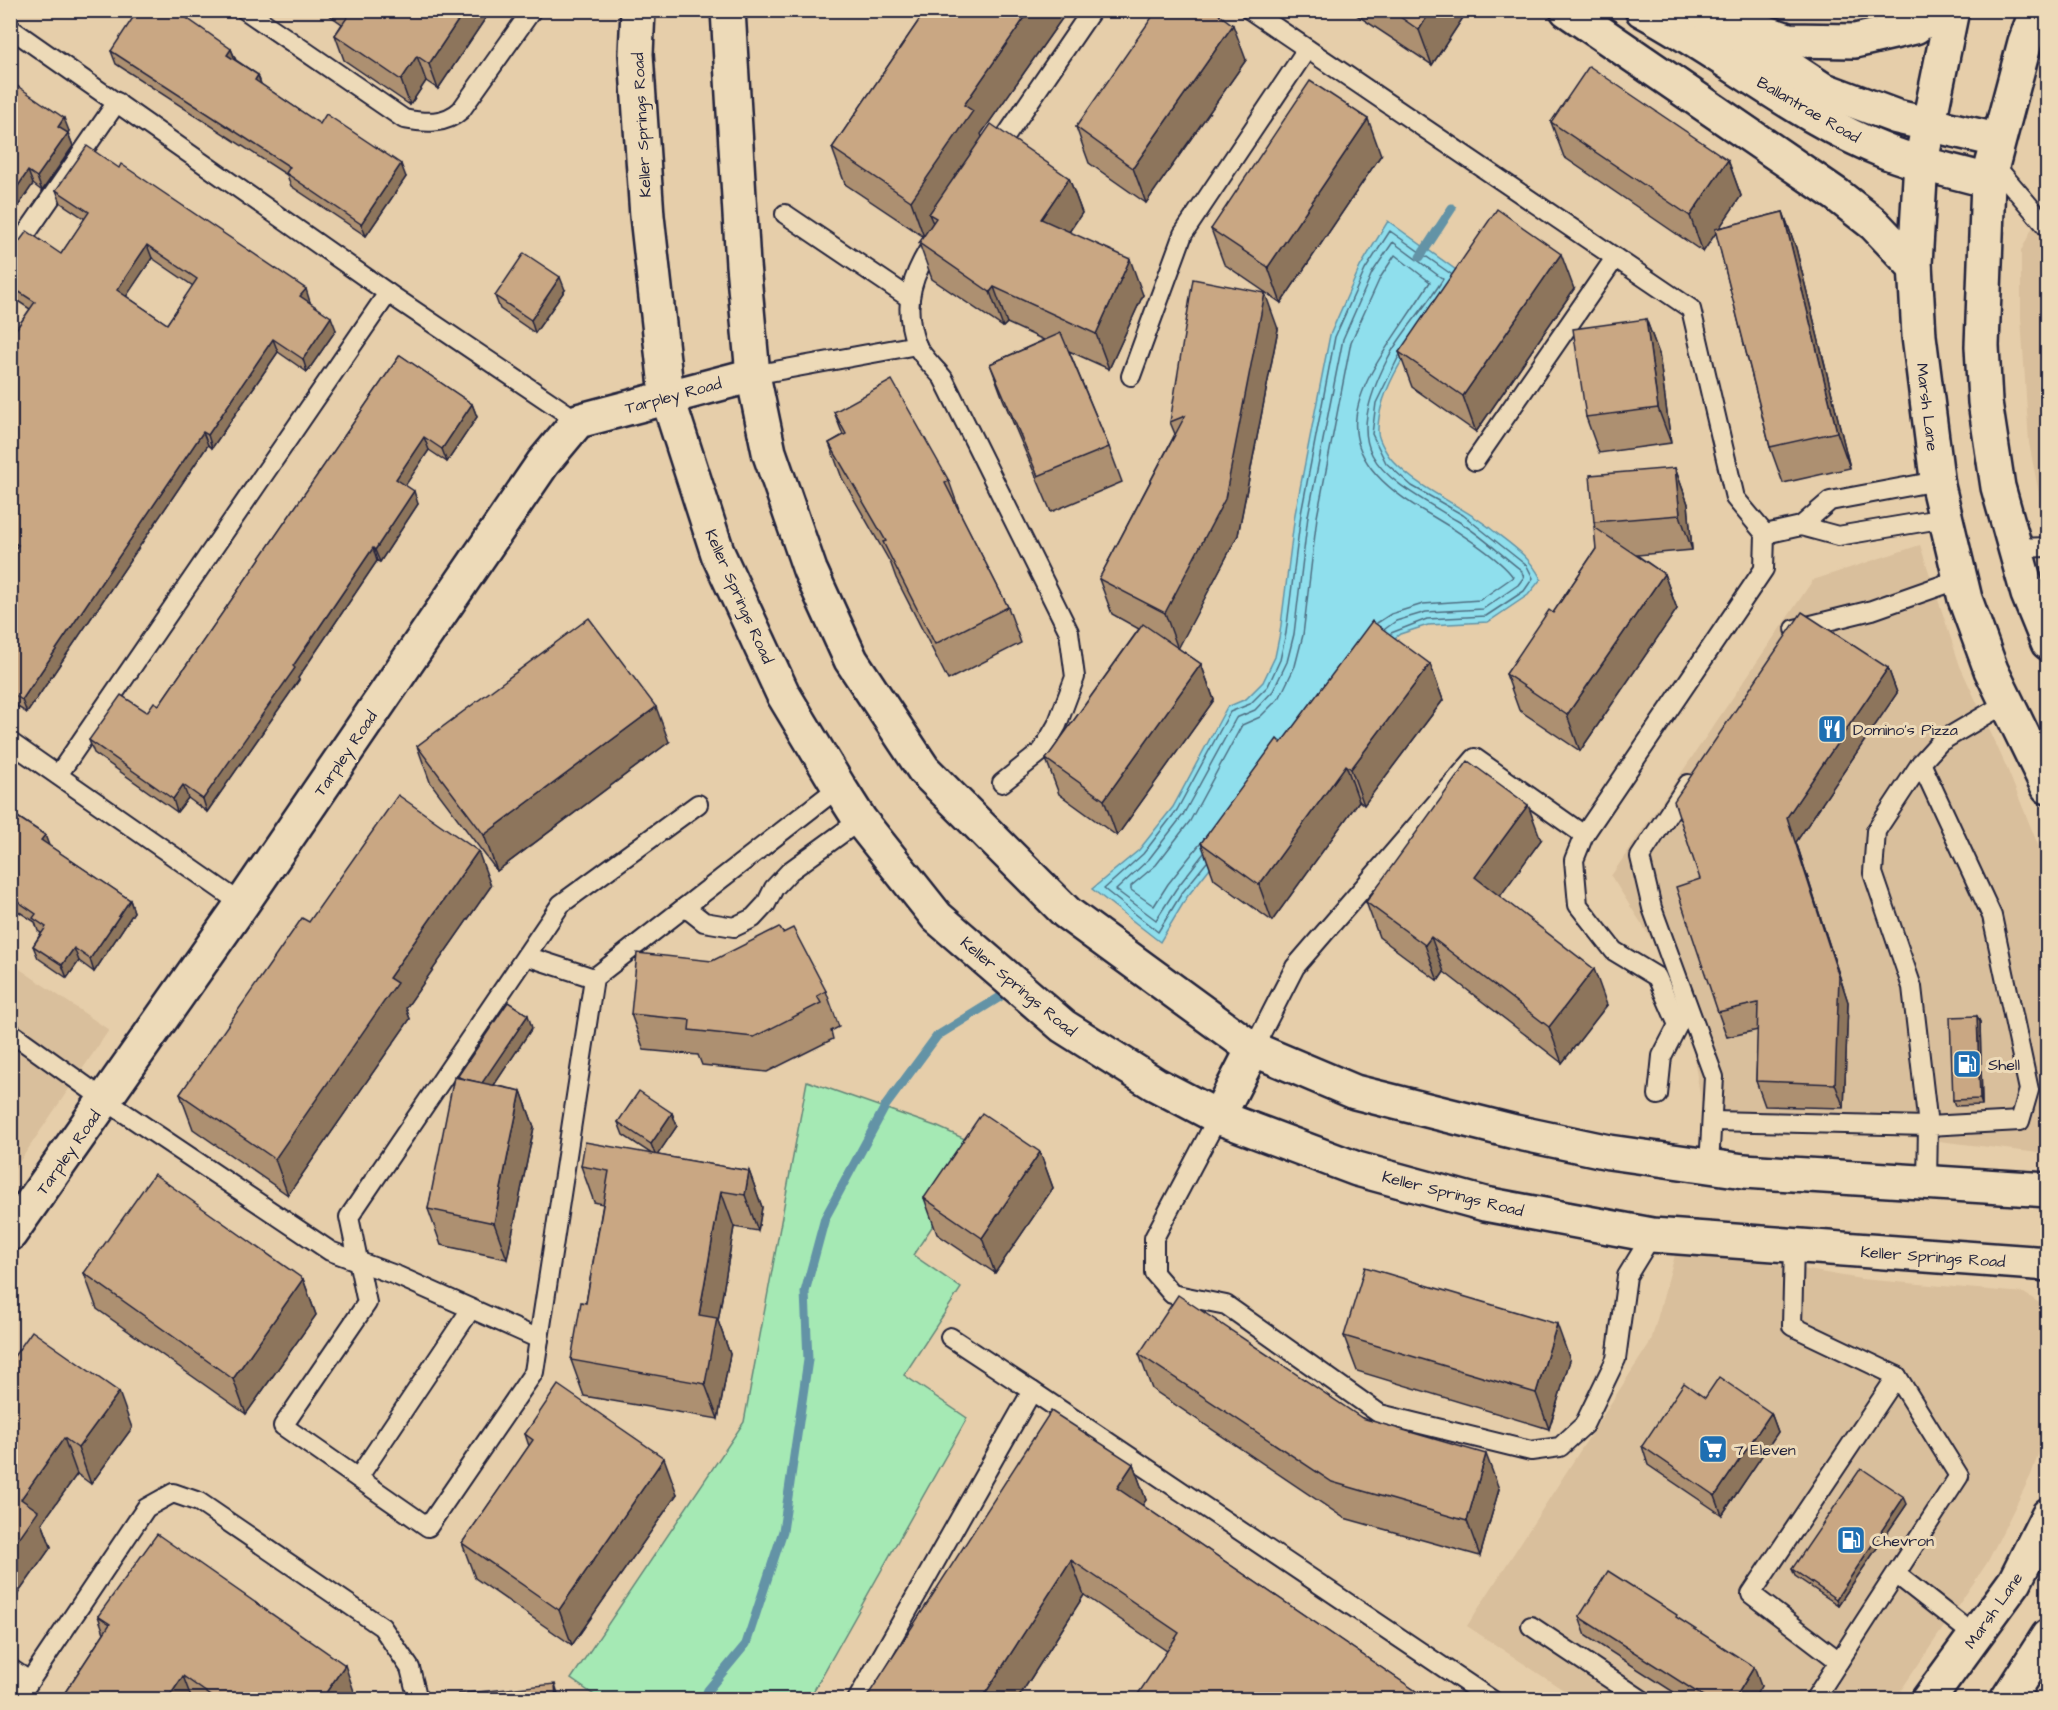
<svg xmlns="http://www.w3.org/2000/svg" width="2058" height="1710" font-family="'Architects Daughter',sans-serif">
<rect width="100%" height="100%" fill="#e6ceaa"/>
<filter id="ink" filterUnits="userSpaceOnUse"><feTurbulence type="fractalNoise" baseFrequency=".0167" numOctaves="2"/><feDisplacementMap in="SourceGraphic" scale="12" xChannelSelector="R" yChannelSelector="G"/><feConvolveMatrix kernelMatrix="1 2 1 2 8 2 1 2 1" color-interpolation-filters="sRGB"/></filter>
<g filter="url(#ink)">
<g fill="#d9bf9c">
<path d="M2047,198V534L2029,443L2021,317V251Z"/>
<path d="M1920,545L1960,666L2006,766L2047,867V1154L1703,1113L1688,1021L1659,951L1611,876L1813,580Z"/>
<path d="M11,963L109,1030L11,1174Z"/>
<path d="M1677,1248L1861,1279L2024,1293L2047,1308V1429L2031,1475L1987,1563L1895,1699H1577L1467,1626L1651,1341Z"/>
</g>
<path fill="#a5e9b4" stroke="#648678" stroke-width="1.5" d="M807,1081L938,1127L985,1148L913,1255L961,1288L904,1375L967,1418L809,1699H600L571,1679L744,1422Z"/>
<path fill="#8fdfed" stroke="#6393a6" stroke-width="1.5" d="M1388,221L1463,275C1433,317 1376,380 1378,433C1379,441 1388,456 1393,461C1420,490 1459,504 1490,528C1510,544 1529,555 1541,579L1528,595L1488,622L1428,625L1400,634L1386,645L1187,897L1160,942L1092,889L1139,850L1173,807L1227,707L1246,699L1263,682L1275,657L1280,633L1295,514L1330,335L1360,267Z"/>
<g fill="none" stroke-linecap="round" stroke-linejoin="round">
<g stroke="#4e6e82" stroke-width="1.5">
<path d="M1391,633L1427,619L1486,616L1524,591L1533,578L1527,566L1463,515L1412,486L1386,463L1372,434L1376,403L1399,356"/>
<path d="M1200,844L1168,884L1154,906L1131,890V886L1156,865L1190,821L1242,725L1260,717L1280,697L1295,666L1303,635L1317,517L1351,342L1380,278L1395,255L1430,282C1370,377 1297,441 1432,516C1453,528 1500,558 1513,577L1480,600L1423,604L1391,614L1377,623"/>
<path d="M1204,853L1176,889L1156,920L1116,890L1149,859L1183,815L1236,718L1255,710L1273,691L1287,662L1294,634L1308,516L1343,339L1372,273L1393,242L1443,279C1427,306 1403,330 1388,358C1339,455 1376,472 1456,520C1479,533 1500,554 1521,570L1524,577L1518,585L1483,609L1426,612L1396,621L1385,629"/>
<path d="M1207,862L1182,893L1158,932L1104,889L1143,854L1177,810L1230,712L1250,704L1268,686L1280,660L1286,633L1301,514L1335,337L1365,270L1390,231L1451,274"/>
</g>
<g stroke="#6393a6" stroke-width="9">
<path d="M1420,257L1452,208"/>
<path d="M704,1700L708,1690L746,1644L783,1531L808,1360L805,1292L825,1218L886,1105L937,1036L1000,997"/>
</g>
<g stroke="#22223b" stroke-width="22">
<g id="service">
<path d="M245,10L404,119C424,123 445,125 461,110L532,10"/>
<path d="M1250,10L1691,309L1735,498L1765,534L1764,569L1584,835L1574,860L1578,905L1614,951L1657,977L1678,1025L1662,1056L1658,1095"/>
<path d="M10,28L388,293L578,421"/>
<path d="M993,155L1092,10"/>
<path d="M1992,162L2048,228"/>
<path d="M785,214L908,297"/>
<path d="M937,237C913,272 901,302 916,344C921,356 935,368 943,378L1069,632L1075,677L1057,725L1042,751L1002,783"/>
<path d="M10,257L117,102"/>
<path d="M753,375L917,345"/>
<path d="M1131,376L1183,234L1307,49"/>
<path d="M1475,461L1615,258"/>
<path d="M1937,481L1830,501L1801,526L1838,536L1946,518"/>
<path d="M1765,534L1801,526"/>
<path d="M2014,548L2048,547"/>
<path d="M1795,629L1872,610L1960,579"/>
<path d="M10,742L242,904"/>
<path d="M1921,763L1992,916L2029,1090L2020,1121L1928,1126L1927,1182"/>
<path d="M58,775L388,293"/>
<path d="M1688,784L1640,857L1652,908L1714,1077L1709,1166"/>
<path d="M839,787L685,907L704,922L734,927L753,918L766,904L774,888L790,871L860,820"/>
<path d="M685,907L594,978L534,1372L428,1527L283,1426L367,1303L349,1217L561,904L698,804"/>
<path d="M526,956L594,978"/>
<path d="M10,1032L105,1100L330,1251L398,1276L539,1339"/>
<path d="M1253,1049L1295,967L1475,758L1584,835"/>
<path d="M1218,1117L1154,1238V1273L1172,1294L1226,1305L1380,1414L1531,1451L1560,1447L1584,1425L1616,1359L1627,1276L1652,1235"/>
<path d="M1712,1121L1928,1126L1912,987L1873,873L1876,831L1921,763L1940,742L2008,702"/>
<path d="M1794,1246L1792,1326L1897,1376L1959,1476L1814,1700"/>
<path d="M950,1337L1032,1391"/>
<path d="M358,1478L471,1309"/>
<path d="M1896,1574L1976,1637"/>
<path d="M1531,1626L1642,1700"/>
<path d="M1839,1661L1751,1594L1897,1376"/>
<path d="M10,1668L29,1681"/>
<path d="M17,1700L146,1508L173,1493L199,1502L382,1627L410,1668L418,1700"/>
<path d="M857,1700L1032,1391L1492,1700"/>
</g>
</g>
<g stroke="#22223b" stroke-width="38">
<g id="minor">
<path d="M1642,10C1725,54 1799,118 1887,152C1919,165 1955,171 1988,181"/>
<path d="M1723,24L1822,89L1897,117L1997,140"/>
<path d="M10,1234L242,904L543,463L578,421L753,375"/>
</g>
</g>
<g stroke="#22223b" stroke-width="38">
<g id="secondary">
<path d="M638,10L636,54L647,216L667,396L718,554L783,694L839,787L860,820L937,917L1063,1026L1155,1084L1218,1117L1357,1169L1485,1204L1652,1235L2048,1264"/>
<path d="M728,10L743,265L753,375L769,452L810,570L851,660L924,770L1067,913L1253,1049L1355,1092L1515,1132L1609,1152L1744,1171L2048,1190"/>
<path d="M1567,10L1837,195L1874,224L1915,267"/>
<path d="M1952,10L1921,162L1915,264L1919,336L1938,486L1965,599L1991,670L2048,787"/>
<path d="M2037,10L2025,42L1988,181L1982,346L1985,402L1998,487L2028,594L2048,643"/>
<path d="M1705,12L1788,40L1855,41L1915,27L1939,10"/>
<path d="M1218,1117L1253,1049"/>
<path d="M1928,1700L2015,1581L2048,1515"/>
<path d="M2007,1700L2048,1636"/>
</g>
</g>
<use href="#service" stroke="#eddab8" stroke-width="18"/>
<use href="#minor" stroke="#eddab8" stroke-width="33"/>
<use href="#secondary" stroke="#eddab8" stroke-width="33"/>
</g>
<g fill="#ad9071" stroke="#22223b" stroke-width="1.5" fill-rule="evenodd">
<path d="M322,10H491L438,89L426,81L410,105L344,60L335,35L342,24Z"/>
<path d="M926,10H1068L981,134L982,137L1069,178L1082,213L1069,232L1143,295L1109,369L1069,351L1109,447L1122,482L1051,512L1003,399L990,364L1044,340L1007,323L1003,327L932,279L919,243L924,237L845,184L832,148Z"/>
<path d="M1349,10H1468L1432,65Z"/>
<path d="M231,49L236,60L258,75L261,84L320,124L406,177L366,236L291,186L287,175L116,64L111,51Z"/>
<path d="M1246,60L1146,203L1089,163L1076,127Z"/>
<path d="M10,81L69,131L68,133L73,146L42,191L33,184L10,218Z"/>
<path d="M1551,122L1728,160L1741,196L1719,228L1783,212L1796,248L1850,468L1783,483L1770,447L1716,232L1703,252L1564,157Z"/>
<path d="M1381,155L1281,303L1224,264L1211,229Z"/>
<path d="M56,190L310,302V303L336,330L307,372L278,352L212,448L208,445L27,713L10,702V556L13,552L10,550V338L30,309L10,296V254H61L85,219L61,203ZM152,258L193,286L167,324L126,296Z"/>
<path d="M1574,289L1476,432L1412,387L1399,352Z"/>
<path d="M565,290L535,333L500,309L495,296Z"/>
<path d="M1646,319L1659,354L1671,443L1599,453L1586,417Z"/>
<path d="M1278,329L1238,535L1178,648L1201,664L1214,700L1117,836L1059,794L1046,759L1139,629L1112,614L1099,579L1175,434L1170,422Z"/>
<path d="M400,355L472,404L477,417L447,462L429,450L405,485L418,504L380,562L377,561L298,678L299,680L207,812L188,798L177,812L94,753L89,740L159,705Z"/>
<path d="M834,412L949,481L961,515L1008,607L1021,643L948,680L896,578L891,564L842,478L829,443L843,435Z"/>
<path d="M1675,468L1688,504L1692,550L1637,555L1664,574L1677,609L1580,751L1519,710L1506,674L1553,613L1596,549L1595,528L1594,522Z"/>
<path d="M1430,664L1443,700L1364,805L1359,801L1272,921L1214,879L1201,843L1281,743Z"/>
<path d="M1888,668L1897,693L1796,842L1848,1002L1844,1108L1765,1106L1756,1081L1758,1030L1727,1037L1718,1012L1700,879Z"/>
<path d="M669,742L497,871L430,782L417,746Z"/>
<path d="M10,812L45,835L48,845L130,900L134,912L94,972L79,961L67,978L38,958L33,946L41,933L38,931L35,922L10,906Z"/>
<path d="M1541,840L1499,897L1607,1005L1562,1063L1444,972L1438,981L1379,937L1366,902Z"/>
<path d="M491,886L406,1008L410,1019L288,1195L193,1129L180,1094L309,922Z"/>
<path d="M783,933L826,991L839,1027L831,1031L833,1039L767,1072L702,1065L698,1055L644,1050L631,1014L712,961Z"/>
<path d="M1977,1016L1980,1022L1982,1105L1955,1106L1953,1100Z"/>
<path d="M532,1028L494,1085L521,1091L534,1127L507,1259L441,1245L428,1209L458,1078V1076Z"/>
<path d="M672,1113L677,1126L657,1155L749,1171L762,1207L758,1231L734,1227L718,1321L730,1354L718,1419L584,1396L571,1360L586,1303L603,1204L594,1202L581,1166L652,1154L623,1135L618,1122Z"/>
<path d="M1040,1152L1053,1188L995,1273L937,1234L924,1198Z"/>
<path d="M84,1273L303,1279L316,1315L246,1414L97,1309Z"/>
<path d="M1344,1336L1570,1360L1549,1429L1357,1371Z"/>
<path d="M1139,1354L1362,1418L1499,1489L1480,1556L1344,1518L1152,1389Z"/>
<path d="M10,1362L132,1428L91,1484L77,1474L42,1523L51,1547L10,1605Z"/>
<path d="M1705,1398L1771,1413L1778,1432L1722,1515L1648,1465L1642,1446Z"/>
<path d="M525,1434L677,1494L572,1645L475,1578L462,1543L529,1446Z"/>
<path d="M1133,1464L1146,1500L1142,1505L1429,1700L1167,1651L1084,1595L1017,1700H865Z"/>
<path d="M1907,1504L1838,1605L1795,1576L1792,1569Z"/>
<path d="M98,1616L357,1700H60L104,1633Z"/>
<path d="M1579,1617L1679,1619L1761,1686L1753,1700H1686L1586,1636Z"/>
</g>
<g fill="#8d755c" stroke="#22223b" stroke-width="1.5">
<path d="M465,10H491L438,89L429,64Z"/>
<path d="M1030,10H1068L981,134L986,146L929,214L933,223L924,237L911,201L964,105Z"/>
<path d="M1431,10H1468L1432,65L1419,30Z"/>
<path d="M1233,25L1246,60L1146,203L1133,168Z"/>
<path d="M231,49L236,62L227,55Z"/>
<path d="M417,56L426,81L410,105L401,80Z"/>
<path d="M258,75L262,88L255,80Z"/>
<path d="M64,118L69,131L63,140L58,127Z"/>
<path d="M1368,119L1381,155L1281,303L1268,267Z"/>
<path d="M68,133L73,146L42,191L37,177Z"/>
<path d="M1728,160L1741,196L1703,252L1690,216Z"/>
<path d="M401,164L406,177L366,236L361,224Z"/>
<path d="M28,171L33,184L10,218V198Z"/>
<path d="M1069,178L1082,213L1054,254L1041,219Z"/>
<path d="M1783,212L1796,248L1850,468L1837,432Z"/>
<path d="M10,223L14,232L10,237Z"/>
<path d="M147,245L152,258L122,303L117,290Z"/>
<path d="M1561,254L1574,289L1476,432L1463,396Z"/>
<path d="M1130,259L1143,295L1109,369L1096,334Z"/>
<path d="M560,277L565,290L535,333L531,320Z"/>
<path d="M994,287L1007,323L1003,327L990,292Z"/>
<path d="M306,289L310,302L305,310L300,296Z"/>
<path d="M1265,293L1278,329L1238,535L1178,649L1165,613Z"/>
<path d="M331,317L336,330L307,372L303,359Z"/>
<path d="M1646,319L1659,354L1671,443L1658,408Z"/>
<path d="M273,339L278,352L212,448L208,435Z"/>
<path d="M472,404L477,417L447,462L442,449Z"/>
<path d="M203,432L208,445L27,713L22,700Z"/>
<path d="M424,437L429,450L401,492L396,479Z"/>
<path d="M1675,468L1688,504L1692,550L1680,515Z"/>
<path d="M414,491L418,504L380,562L375,550Z"/>
<path d="M373,548L377,561L298,678L299,680L207,812L203,799Z"/>
<path d="M1664,574L1677,609L1580,751L1567,715Z"/>
<path d="M1201,664L1214,700L1117,836L1104,800Z"/>
<path d="M1430,664L1443,700L1364,805L1351,769Z"/>
<path d="M1888,668L1897,693L1796,842L1848,1002L1844,1108L1835,1084L1787,817Z"/>
<path d="M656,707L669,742L497,871L484,835Z"/>
<path d="M1346,765L1359,801L1272,921L1259,885Z"/>
<path d="M183,785L188,798L177,812L173,799Z"/>
<path d="M1528,805L1541,840L1488,913L1475,877Z"/>
<path d="M45,835L50,848L41,840Z"/>
<path d="M478,851L491,886L406,1008L410,1019L288,1195L275,1159L389,978Z"/>
<path d="M130,900L134,912L94,972L90,959Z"/>
<path d="M1431,937L1444,972L1438,981L1425,945Z"/>
<path d="M74,948L79,961L67,978L62,965Z"/>
<path d="M1594,969L1607,1005L1562,1063L1549,1027Z"/>
<path d="M528,1015L532,1028L482,1103L477,1090Z"/>
<path d="M1977,1016L1980,1022L1982,1105L1980,1099Z"/>
<path d="M521,1091L534,1127L507,1259L494,1223Z"/>
<path d="M672,1113L677,1126L656,1157L651,1144Z"/>
<path d="M1040,1152L1053,1188L995,1273L982,1238Z"/>
<path d="M749,1171L762,1207L758,1231L745,1195Z"/>
<path d="M721,1191L734,1227L718,1321L730,1354L718,1419L705,1384L699,1315Z"/>
<path d="M303,1279L316,1315L246,1414L233,1379Z"/>
<path d="M1557,1324L1570,1360L1549,1429L1536,1393Z"/>
<path d="M119,1392L132,1428L91,1484L78,1448Z"/>
<path d="M1771,1413L1778,1432L1722,1515L1715,1496Z"/>
<path d="M64,1438L77,1474L42,1523L51,1547L10,1605V1551L21,1499Z"/>
<path d="M1486,1454L1499,1489L1480,1556L1467,1521Z"/>
<path d="M664,1458L677,1494L572,1645L559,1610Z"/>
<path d="M1133,1464L1146,1500L1130,1524L1117,1488Z"/>
<path d="M1904,1497L1907,1504L1838,1605L1836,1599Z"/>
<path d="M1071,1560L1084,1595L1017,1700H981Z"/>
<path d="M345,1665L357,1700H321Z"/>
<path d="M1754,1667L1761,1686L1753,1700H1734Z"/>
<path d="M183,1676L192,1700H167Z"/>
<path d="M555,1684L560,1700H556Z"/>
</g>
<g fill="#c9a783" stroke="#22223b" stroke-width="1.5" fill-rule="evenodd">
<path d="M138,10H175L231,49L227,55L258,75L255,80L320,124L326,114L401,164L361,224L286,173L290,167L111,51Z"/>
<path d="M350,10H465L429,64L417,56L401,80L335,35L351,12Z"/>
<path d="M926,10H1030L964,105L973,111L911,201L832,148Z"/>
<path d="M1157,10H1213L1233,25L1133,168L1076,127Z"/>
<path d="M1390,10H1431L1419,30Z"/>
<path d="M1589,66L1728,160L1690,216L1551,122Z"/>
<path d="M10,81L64,118L58,127L68,133L37,177L28,171L10,198Z"/>
<path d="M1310,81L1368,119L1268,267L1211,229Z"/>
<path d="M991,124L1069,178L1041,219L1130,259L1096,334L994,287L990,292L919,243L936,218L929,214Z"/>
<path d="M87,146L119,168L121,164L306,289L300,296L331,317L303,359L273,339L208,435L203,432L22,700L10,692V556L18,545L10,540V338L35,302L10,286V254L27,231L61,254L89,212L56,190ZM147,245L197,279L167,324L117,290Z"/>
<path d="M1497,209L1561,254L1463,396L1399,352Z"/>
<path d="M1783,212L1837,432L1770,447L1715,229Z"/>
<path d="M524,253L560,277L531,320L495,296Z"/>
<path d="M1193,279L1265,293L1225,499L1165,613L1099,579L1185,416L1170,422Z"/>
<path d="M1646,319L1658,408L1586,417L1573,329Z"/>
<path d="M1061,333L1109,447L1038,476L990,364Z"/>
<path d="M400,355L472,404L442,449L424,437L396,479L414,491L375,550L373,548L293,666L295,668L203,799L183,785L173,799L89,740L121,695L147,712L154,702L159,705Z"/>
<path d="M892,380L949,481L945,483L1008,607L935,644L883,542L886,541L829,443L846,434L834,412Z"/>
<path d="M1675,468L1680,515L1594,522L1590,475Z"/>
<path d="M1594,527L1664,574L1567,715L1506,674L1549,610L1553,613L1596,549Z"/>
<path d="M1802,612L1888,668L1787,817L1839,977L1835,1084L1756,1081L1758,1003L1718,1012L1676,887L1700,879L1674,801Z"/>
<path d="M589,618L656,707L484,835L417,746Z"/>
<path d="M1372,621L1430,664L1351,769L1346,765L1259,885L1201,843L1277,739L1281,743Z"/>
<path d="M1143,624L1201,664L1104,800L1046,759Z"/>
<path d="M1468,761L1528,805L1475,877L1594,969L1549,1027L1431,937L1425,945L1366,902Z"/>
<path d="M398,795L478,851L389,978L397,983L275,1159L180,1094L302,918L309,922Z"/>
<path d="M10,812L45,835L41,840L130,900L90,959L74,948L62,965L33,946L46,927L33,918L36,914L10,896Z"/>
<path d="M779,927L783,933L793,928L826,991L817,996L821,1003L754,1037L689,1030L690,1020L631,1014L637,953L712,961Z"/>
<path d="M508,1002L528,1015L482,1083L461,1078L458,1076Z"/>
<path d="M1977,1016L1980,1099L1953,1100L1950,1017Z"/>
<path d="M454,1077L521,1091L494,1223L428,1209Z"/>
<path d="M639,1091L672,1113L651,1144L618,1122Z"/>
<path d="M982,1113L1040,1152L982,1238L924,1198Z"/>
<path d="M585,1142L749,1171L745,1195L721,1191L699,1315L717,1318L705,1384L571,1360L581,1302L586,1303L609,1171L581,1166Z"/>
<path d="M154,1174L303,1279L233,1379L84,1273Z"/>
<path d="M1365,1267L1557,1324L1536,1393L1344,1336Z"/>
<path d="M1178,1295L1362,1418L1486,1454L1467,1521L1332,1482L1139,1354Z"/>
<path d="M32,1331L119,1392L78,1448L64,1438L21,1499L38,1511L10,1551V1362Z"/>
<path d="M1719,1377L1771,1413L1715,1496L1642,1446L1684,1383L1705,1398Z"/>
<path d="M558,1385L664,1458L559,1610L462,1543L533,1440L525,1434Z"/>
<path d="M1051,1411L1133,1464L1117,1488L1429,1700H1134L1179,1633L1071,1560L981,1700H865Z"/>
<path d="M1861,1468L1904,1497L1836,1599L1792,1569Z"/>
<path d="M157,1534L345,1665L321,1700H217L183,1676L167,1700H60L110,1624L98,1616Z"/>
<path d="M1608,1571L1677,1615L1676,1617L1754,1667L1734,1700H1709L1579,1617Z"/>
<path d="M555,1684L556,1700H458V1694Z"/>
</g>
</g>
<defs>
<g id="restaurant-square" transform="scale(1.5)"><rect x="-9" y="-9" width="18" height="18" rx="4" fill="#1f6fb2" stroke="#eddab8"/><path d="M-5-6h1v4h1v-4h1v4h1v-4h1v5L-1.5 .5V6h-2V.5L-5-1ZM5-6V6H3V1.5H1.5Q1.5-4 5-6Z" fill="#fff"/></g>
<g id="fuel-square" transform="scale(1.5)"><rect x="-9" y="-9" width="18" height="18" rx="4" fill="#1f6fb2" stroke="#eddab8"/><path d="M-5.5-6h7V0h2V4h1.3V-2.5L3-4.5l.8-.8L6-3V5H2.5V1h-1V6h-7ZM-4.2-4.7v3.2H.2V-4.7Z" fill="#fff"/></g>
<g id="supermarket-square" transform="scale(1.5)"><rect x="-9" y="-9" width="18" height="18" rx="4" fill="#1f6fb2" stroke="#eddab8"/><path d="M-6-5.5h2.5l.6 2H6L4.5 2H-2.5L-4.4-4H-6ZM-1.5 3.2a1.3 1.3 0 1 0 .1 0ZM3 3.2a1.3 1.3 0 1 0 .1 0Z" fill="#fff"/></g>
</defs>
<g fill-rule="evenodd">
<use href="#restaurant-square" x="1832" y="729"/>
<use href="#fuel-square" x="1967" y="1064"/>
<use href="#supermarket-square" x="1713" y="1449"/>
<use href="#fuel-square" x="1851" y="1540"/>
</g>
<g text-anchor="middle" stroke-width="6" stroke-linejoin="round" paint-order="stroke">
<g font-size="16" fill="#22223b" stroke="#eddab8">
<text transform="translate(1809 109) rotate(30)" y="6">Ballantrae Road</text>
<text transform="translate(641 125) rotate(-93)" y="6">Keller Springs Road</text>
<text transform="translate(673 395) rotate(-15)" y="6">Tarpley Road</text>
<text transform="translate(1928 407) rotate(83)" y="6">Marsh Lane</text>
<text transform="translate(740 596) rotate(66)" y="6">Keller Springs Road</text>
<text transform="translate(345 753) rotate(-56)" y="6">Tarpley Road</text>
<text transform="translate(1019 986) rotate(40)" y="6">Keller Springs Road</text>
<text transform="translate(68 1152) rotate(-55)" y="6">Tarpley Road</text>
<text transform="translate(1453 1193) rotate(14)" y="6">Keller Springs Road</text>
<text transform="translate(1933 1256) rotate(4)" y="6">Keller Springs Road</text>
<text transform="translate(1993 1610) rotate(-55)" y="6">Marsh Lane</text>
</g>
<g font-size="16" fill="#22223b" stroke="#eddab8" text-anchor="start">
<text x="1853" y="735">Domino's Pizza</text>
<text x="1988" y="1070">Shell</text>
<text x="1734" y="1455">7 Eleven</text>
<text x="1872" y="1546">Chevron</text>
</g>
</g>
<rect width="2058" height="1710" fill="none" stroke="#eddab8" stroke-width="36"/>
<rect x="18" y="18" width="2022" height="1674" fill="none" stroke="#22223b" stroke-width="2" filter="url(#ink)"/>
</svg>
